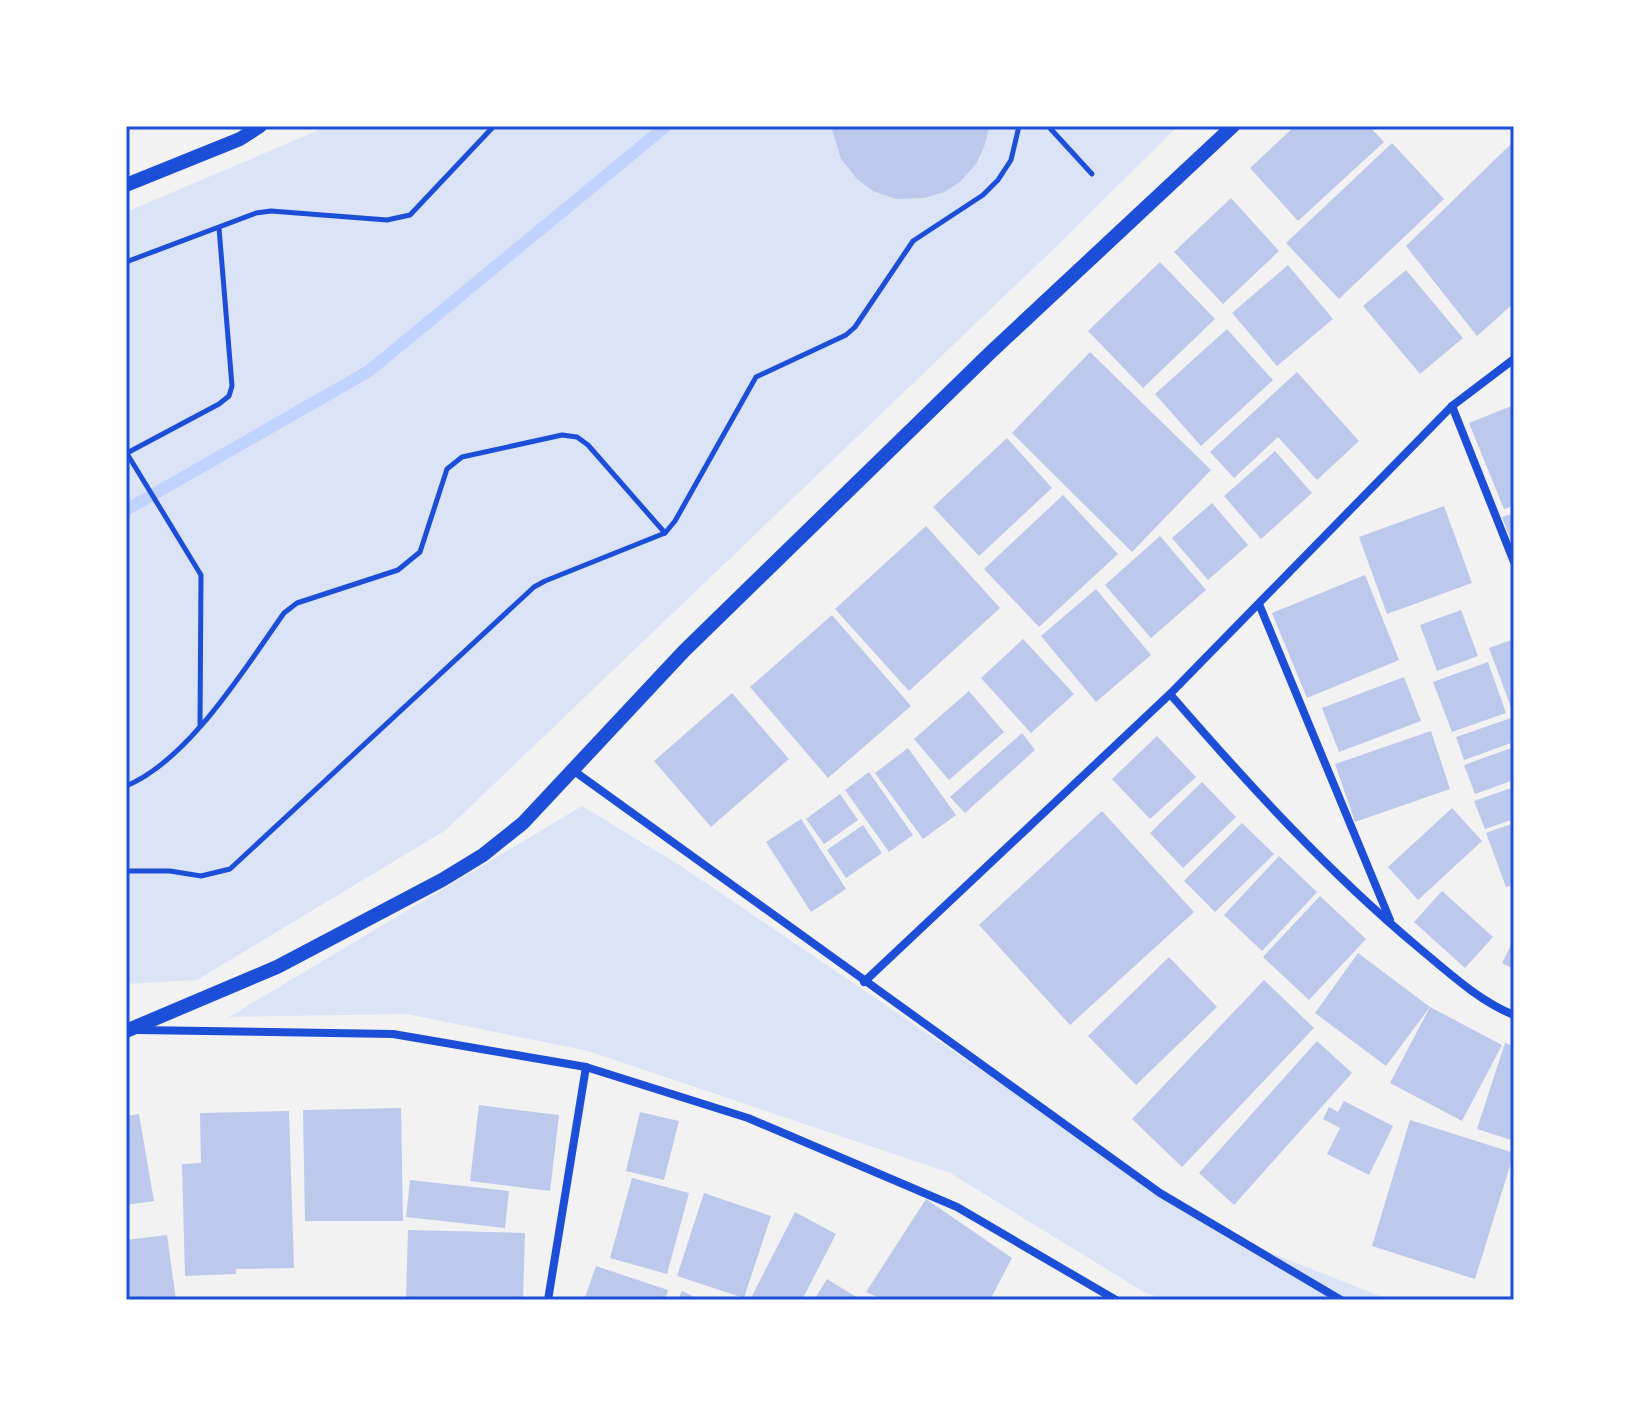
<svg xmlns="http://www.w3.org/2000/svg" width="1640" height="1426" font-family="'Fira Sans',sans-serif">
<rect width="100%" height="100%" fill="#f2f2f2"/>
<g fill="#dbe4f7">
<path d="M328,126H1178L1061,242L446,830L197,980L126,984V212Z"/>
<path d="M582,806L681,866L1221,1233L1390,1300H1166L1144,1292L950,1173L588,1051L407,1014L229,1017Z"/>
</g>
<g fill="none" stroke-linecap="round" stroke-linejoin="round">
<path stroke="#bfd3fe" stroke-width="12" d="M126,510L369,371L666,126"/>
</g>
<g fill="#bdc9ec">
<path d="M831,126H989V128L984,147L976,164L960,182L944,192L924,198L896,199L873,191L857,179L841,159Z"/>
<path d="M1295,126H1369L1384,142L1298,221L1250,168Z"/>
<path d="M1514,141V303L1477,336L1406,246Z"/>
<path d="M1392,143L1444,199L1339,299L1286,243Z"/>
<path d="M1231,198L1279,251L1223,304L1174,252Z"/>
<path d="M1160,262L1215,319L1143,388L1088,331Z"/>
<path d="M1288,265L1333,319L1277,366L1232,313Z"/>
<path d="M1406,270L1463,338L1420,374L1363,306Z"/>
<path d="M1227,329L1273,380L1201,446L1155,394Z"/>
<path d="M1090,352L1211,470L1132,552L1012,433Z"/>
<path d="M1297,372L1359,441L1317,480L1278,437L1234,478L1210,452Z"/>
<path d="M1514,405V506L1504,509L1469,423Z"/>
<path d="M1007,438L1052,488L979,556L933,507Z"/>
<path d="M1275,451L1312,493L1261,539L1224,496Z"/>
<path d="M1063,495L1118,554L1039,627L984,569Z"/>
<path d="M1212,503L1248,545L1208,580L1172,538Z"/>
<path d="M1444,506L1472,583L1387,614L1359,537Z"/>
<path d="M1514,513V549L1502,517Z"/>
<path d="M926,526L1000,608L909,691L835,609Z"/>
<path d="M1160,536L1206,590L1151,638L1105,585Z"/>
<path d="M1365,575L1399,660L1307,698L1272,613Z"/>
<path d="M1096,589L1151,655L1096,702L1041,636Z"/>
<path d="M1461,610L1478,656L1437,671L1420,625Z"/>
<path d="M832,615L911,706L828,778L750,687Z"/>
<path d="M1023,639L1074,694L1031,733L981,678Z"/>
<path d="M1514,639V709L1512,710L1489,648Z"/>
<path d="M1488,662L1506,713L1452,732L1433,682Z"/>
<path d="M1404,677L1421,721L1339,752L1322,708Z"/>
<path d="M969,691L1004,732L949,780L914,739Z"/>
<path d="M732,693L789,759L711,827L654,761Z"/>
<path d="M1514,717V742L1464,760L1456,737Z"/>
<path d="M1431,731L1450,789L1355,822L1335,764Z"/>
<path d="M1022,733L1035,750L965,813L950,797Z"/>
<path d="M1157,736L1196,777L1150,819L1112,779Z"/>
<path d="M1514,747V780L1475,794L1464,765Z"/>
<path d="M908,748L956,815L923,839L875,773Z"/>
<path d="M869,772L913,835L889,852L845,790Z"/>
<path d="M1202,782L1236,817L1183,868L1150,833Z"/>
<path d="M1514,787V819L1485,829L1474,801Z"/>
<path d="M840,794L858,820L824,844L806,819Z"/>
<path d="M1452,808L1482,841L1418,900L1388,867Z"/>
<path d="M1102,811L1194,912L1070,1025L979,925Z"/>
<path d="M801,819L846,889L811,912L766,842Z"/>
<path d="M1242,823L1274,854L1215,912L1184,881Z"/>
<path d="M1514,823V885L1506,887L1486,833Z"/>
<path d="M863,825L882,853L846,878L827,850Z"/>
<path d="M1279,856L1317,892L1262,951L1224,915Z"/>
<path d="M1442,891L1493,937L1465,968L1414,922Z"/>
<path d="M1320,896L1366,939L1309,1000L1263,957Z"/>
<path d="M1514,939V969L1502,963Z"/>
<path d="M1358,953L1430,1007L1386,1066L1315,1013Z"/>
<path d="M1169,957L1217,1007L1136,1085L1088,1036Z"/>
<path d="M1264,980L1314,1028L1182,1167L1132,1119Z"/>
<path d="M1430,1007L1502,1045L1462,1121L1390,1083Z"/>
<path d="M1317,1041L1352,1073L1234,1205L1199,1173Z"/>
<path d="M1505,1043L1514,1046V1141L1477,1129Z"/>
<path d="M1344,1101L1393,1126L1369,1175L1327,1154L1340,1128L1323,1119L1329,1107L1338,1112Z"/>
<path d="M479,1105L559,1115L550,1191L470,1181Z"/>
<path d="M401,1108L403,1221H305L303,1110Z"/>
<path d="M289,1111L294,1268L236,1269V1274L185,1276L182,1164L201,1163L200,1113Z"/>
<path d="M640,1112L679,1121L664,1180L626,1171Z"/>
<path d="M139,1114L154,1201L126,1205V1116Z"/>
<path d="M1410,1120L1514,1153L1475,1279L1372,1246Z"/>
<path d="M632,1178L689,1193L667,1274L610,1258Z"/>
<path d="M410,1180L509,1191L505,1228L406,1217Z"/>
<path d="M704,1193L771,1216L744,1298L677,1276Z"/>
<path d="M926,1199L1012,1258L990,1300H884L866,1292Z"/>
<path d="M795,1212L836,1234L802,1300H750Z"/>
<path d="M408,1230L525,1233L523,1300H406Z"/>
<path d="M167,1235L176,1300H126V1240Z"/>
<path d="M596,1266L668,1290L665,1300H584Z"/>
<path d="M827,1279L861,1300H814Z"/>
<path d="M682,1291L701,1300H678Z"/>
</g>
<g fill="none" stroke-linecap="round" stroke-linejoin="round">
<g stroke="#1d4ed8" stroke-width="5">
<path d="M1048,126L1092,174"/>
<path d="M126,262L256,213L271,211L387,220L410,215L494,126"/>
<path d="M126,452L201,575L200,726"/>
<path d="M127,453L219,404L229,396L232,386L219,228"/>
<path d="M126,786C189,760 245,668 284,613L297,603L398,570L420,552L447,469L462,457L562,435L577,437L588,445L665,533"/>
<path d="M126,871H170L201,876L230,869L534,587L545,581L665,533L675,521L756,377L846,335L855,327L913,241L983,195L998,180L1011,160L1019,126"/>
</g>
<g stroke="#1d4ed8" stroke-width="8">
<path d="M1452,406L1514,562"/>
<path d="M1259,604L1390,920"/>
<path d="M1170,694C1248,784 1327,871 1419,948C1448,972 1479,1001 1514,1015"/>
<path d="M574,771L1160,1193L1341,1300"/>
<path d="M864,982L1170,694L1452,406L1514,359"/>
<path d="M138,1030L393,1034L586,1067L748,1118L957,1207L1116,1300"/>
<path d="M548,1300L586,1067"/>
</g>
<g stroke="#1d4ed8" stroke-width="14">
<path d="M126,185L240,139L260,126"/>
<path d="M126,1031L277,967L442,880L483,855L523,823L684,651L991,352L1233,126"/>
</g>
</g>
<rect width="1640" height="1426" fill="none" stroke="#ffffff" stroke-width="256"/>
<rect x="128" y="128" width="1384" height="1170" fill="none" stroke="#1d4ed8" stroke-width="3"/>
</svg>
